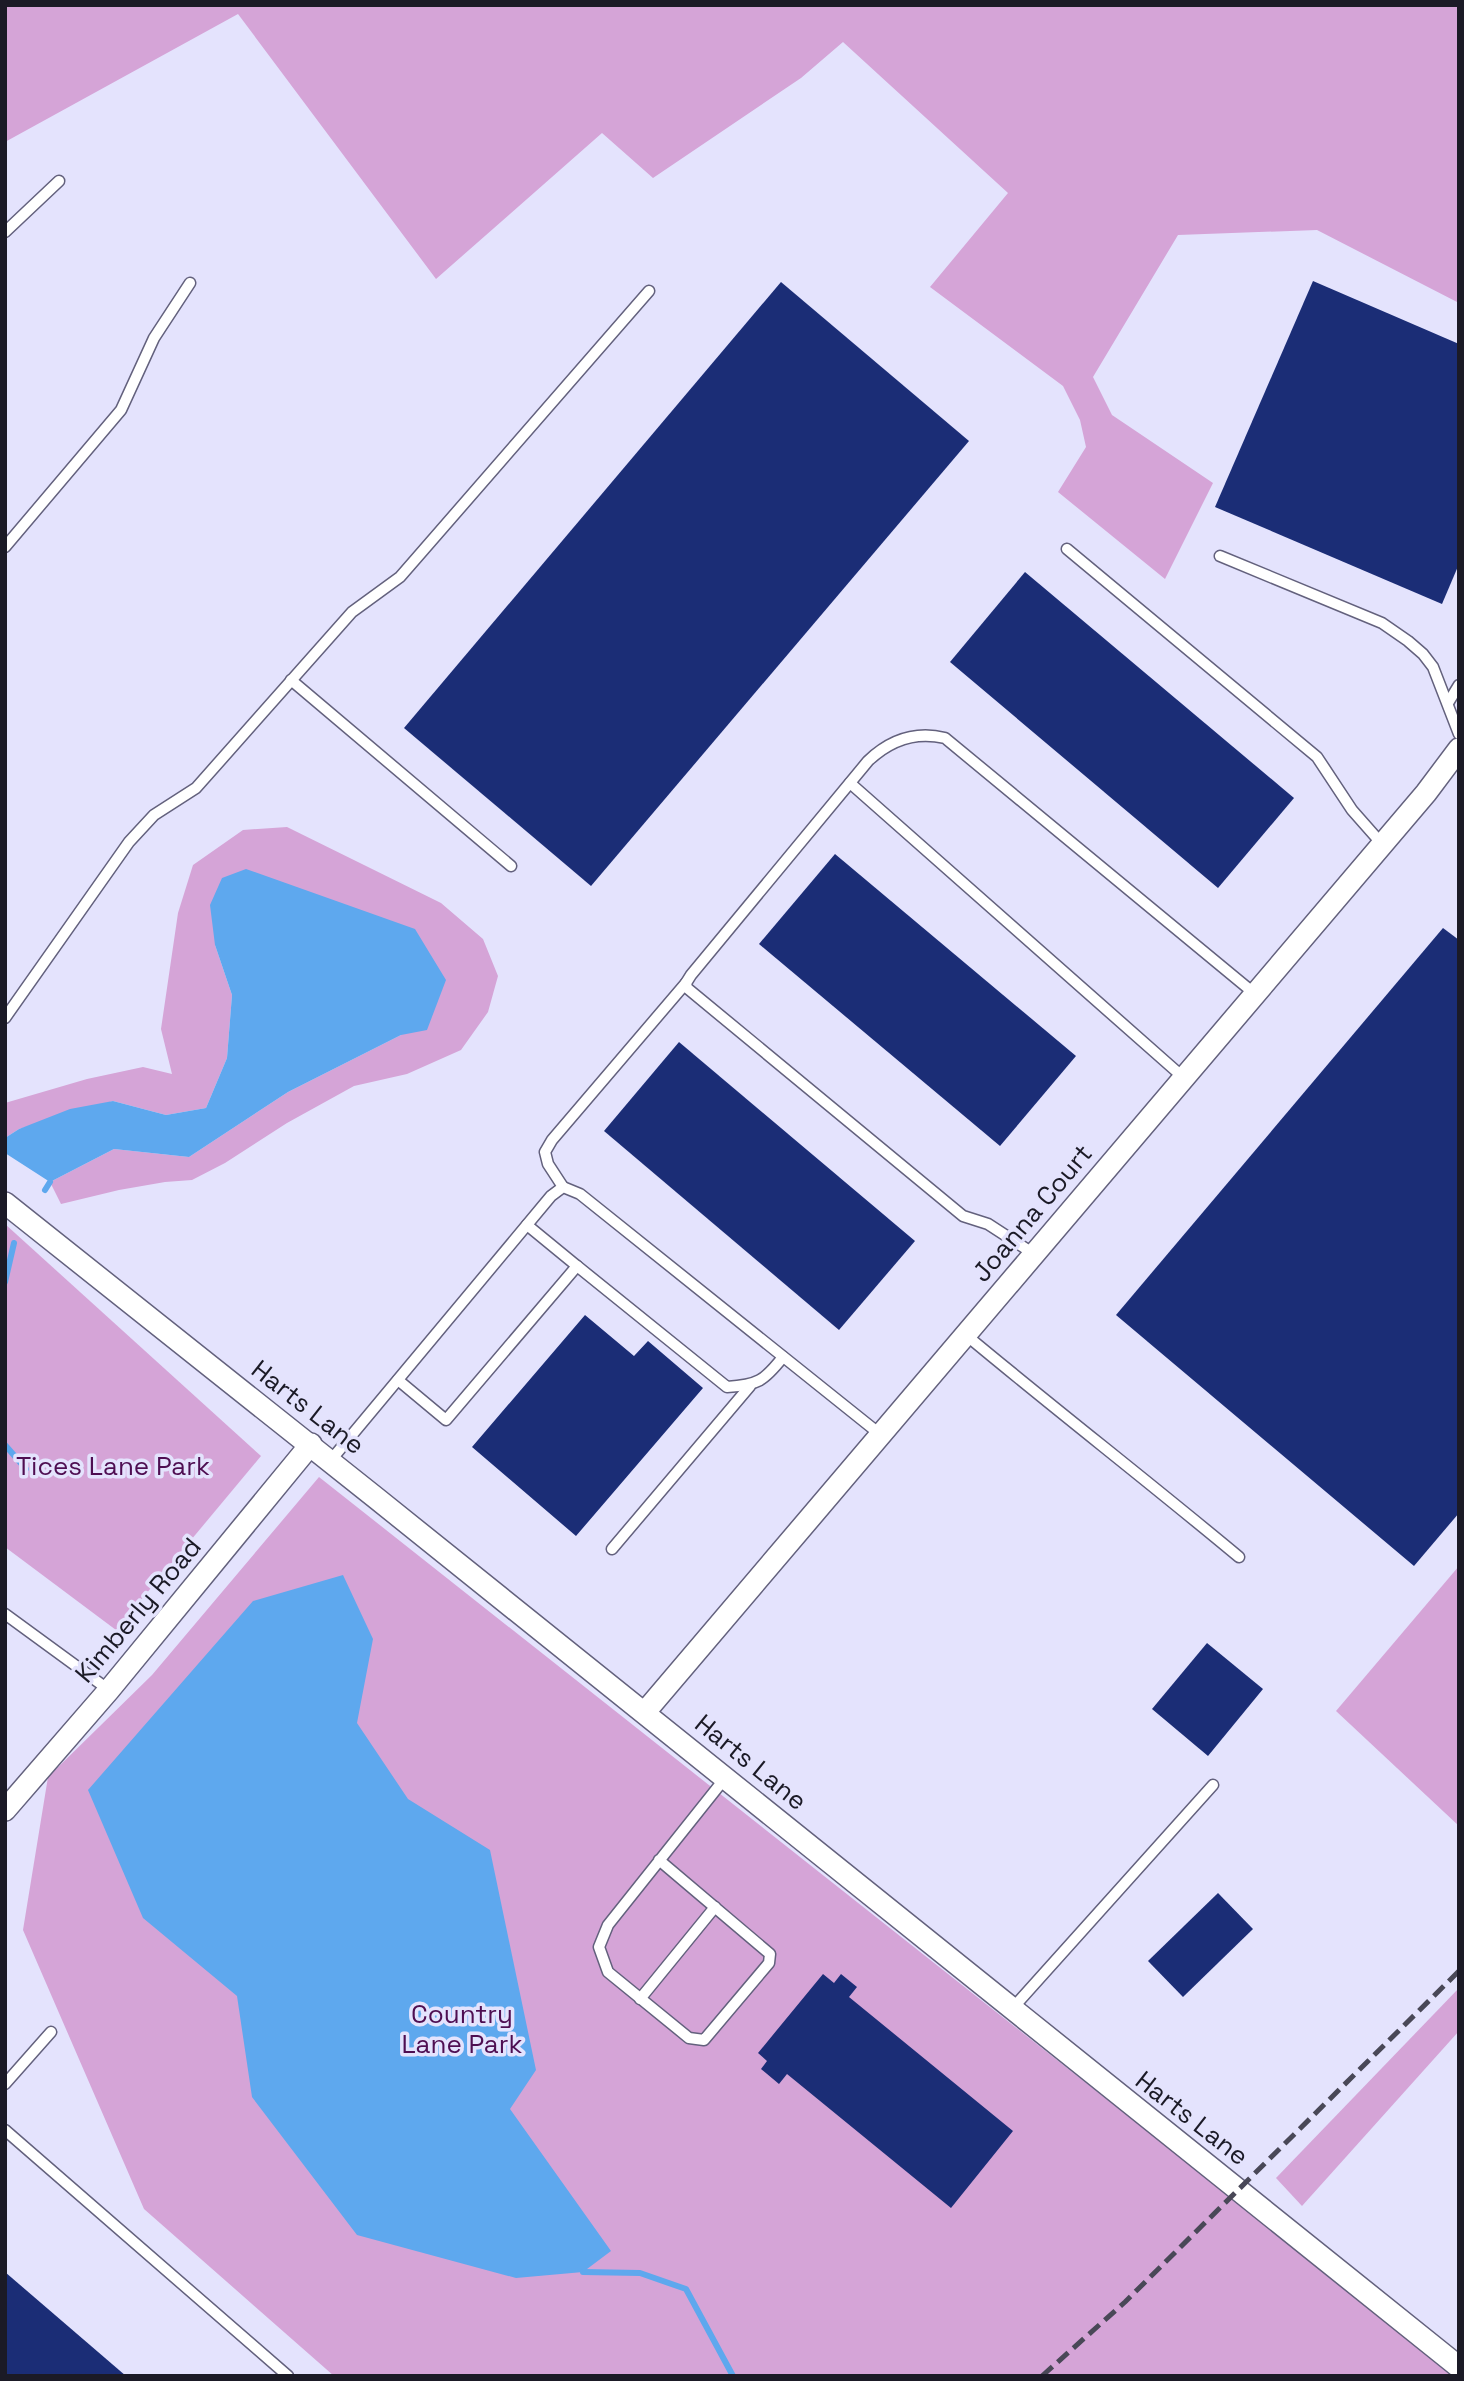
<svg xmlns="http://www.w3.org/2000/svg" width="1464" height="2381" font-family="'Space Grotesk',sans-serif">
<rect width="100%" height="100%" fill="#e4e3fd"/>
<g fill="#d5a4d7">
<path d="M5,5H1459V303L1317,230L1178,235L1093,377L1112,415L1213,483L1165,579L1058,492L1086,447L1080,420L1063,386L930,287L1008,193L843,42L801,78L653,178L602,133L436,279L238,14L5,142Z"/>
<path d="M287,827L441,903L483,939L498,976L488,1012L461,1050L407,1074L354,1086L287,1123L225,1163L192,1180L165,1182L119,1190L61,1204L50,1182L114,1149L189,1157L288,1092L401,1035L215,945L232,995L227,1058L206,1108L166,1115L113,1101L19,1129L5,1138V1103L87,1079L143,1067L172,1074L161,1029L178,913L193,865L243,830Z"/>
<path d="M5,1224L261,1456L116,1630L5,1547Z"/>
<path d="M319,1477L1457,2376H334L144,2209L23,1930L48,1777L152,1675Z"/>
<path d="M1459,1566V1826L1336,1711Z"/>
<path d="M1459,1988V2031L1302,2206L1276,2178Z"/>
</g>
<g fill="#5ea8ee">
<path d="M246,869L415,929L446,980L427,1030L401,1035L288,1092L189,1157L114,1149L50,1182L5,1153V1138L19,1129L70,1109L113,1101L166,1115L206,1108L227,1058L232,995L215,945L210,905L222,878Z"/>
<path d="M343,1575L373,1639L357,1723L408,1799L490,1850L536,2070L510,2109L611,2251L583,2272L516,2278L357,2235L252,2097L237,1996L143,1918L88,1790L253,1601Z"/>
</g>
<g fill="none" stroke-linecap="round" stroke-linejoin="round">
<g stroke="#5ea8ee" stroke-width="6">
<path d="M45,1190L50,1182"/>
<path d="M5,1282L14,1243"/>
<path d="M5,1445L26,1469"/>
<path d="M583,2272L640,2273L686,2289L733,2376"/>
</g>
</g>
<g fill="#1b2d76">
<path d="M1313,281L1459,344V564L1442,604L1215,507Z"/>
<path d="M781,282L969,441L591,886L404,728Z"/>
<path d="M1025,572L1294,798L1218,888L950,662Z"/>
<path d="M835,854L1076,1056L1000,1146L759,944Z"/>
<path d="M1443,928L1459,940V1513L1414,1566L1116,1315Z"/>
<path d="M679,1042L915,1241L839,1330L604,1131Z"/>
<path d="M585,1315L634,1356L648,1341L703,1388L576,1536L472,1447Z"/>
<path d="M1207,1643L1263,1689L1208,1756L1152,1709Z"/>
<path d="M1218,1893L1253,1929L1183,1997L1148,1961Z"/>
<path d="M823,1974L834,1983L841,1974L857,1987L849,1997L1013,2131L951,2208L787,2074L779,2084L761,2069L767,2061L758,2053Z"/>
<path d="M5,2272L126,2376H5Z"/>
</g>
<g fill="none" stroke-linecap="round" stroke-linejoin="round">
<g stroke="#63617d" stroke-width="13">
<g id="lane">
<path d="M5,232L59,181"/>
<path d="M5,547L121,410L154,338L190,283"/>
<path d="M1067,549L1317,757L1352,810L1382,844"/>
<path d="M1220,556L1382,623L1408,641L1423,654L1433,667L1459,734"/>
<path d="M291,680L511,866"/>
<path d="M1448,703L1459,685"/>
<path d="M850,783L1184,1078"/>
<path d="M5,1018L129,842L154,815L196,788L352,612L400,577L649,291"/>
<path d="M563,1187L548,1164L545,1152L552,1140L686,983"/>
<path d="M1034,1254L988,1224L963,1216L687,988L686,983L691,975L868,761C890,740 916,731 945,738L1255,994"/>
<path d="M577,1266L727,1387C758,1385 764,1381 783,1357"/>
<path d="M966,1335C1056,1410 1149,1482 1239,1557"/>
<path d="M398,1380L446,1420L577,1266L527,1225"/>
<path d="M331,1460L551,1196L563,1187L580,1194L881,1435"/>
<path d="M612,1549L750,1386"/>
<path d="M5,1614L109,1690"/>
<path d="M659,1860L770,1954L769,1963L704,2040L689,2038L608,1972L599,1947L608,1925L726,1777"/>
<path d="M640,1999L715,1907"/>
<path d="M1012,2009L1213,1785"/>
<path d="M5,2084L51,2032"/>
<path d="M5,2130L288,2376"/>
</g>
</g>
<g stroke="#63617d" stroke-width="24">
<g id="street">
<path d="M5,1203C492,1588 974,1979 1459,2367"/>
<path d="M645,1712L1426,793L1459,749"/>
<path d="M5,1810L109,1690L311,1444"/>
</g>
</g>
<use href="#lane" stroke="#fff" stroke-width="10"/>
<use href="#street" stroke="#fff" stroke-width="21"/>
<path stroke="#494857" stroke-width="5" stroke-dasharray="14 7" stroke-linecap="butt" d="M1042,2376L1125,2302L1459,1971"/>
</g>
<g text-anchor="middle" stroke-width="7" stroke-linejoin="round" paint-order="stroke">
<g font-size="26" fill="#1b1a26" stroke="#e4e3fd">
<text transform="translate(1032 1213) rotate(-50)" y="9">Joanna Court</text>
<text transform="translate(308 1407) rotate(38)" y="9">Harts Lane</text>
<text transform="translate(138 1610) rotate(-50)" y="9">Kimberly Road</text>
<text transform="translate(751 1762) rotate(39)" y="9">Harts Lane</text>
<text transform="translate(1192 2118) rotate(38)" y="9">Harts Lane</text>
</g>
<g font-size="26" fill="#4e0e52" stroke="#e4e3fd">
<text x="113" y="1475">Tices Lane Park</text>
<text x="462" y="2023">Country<tspan x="462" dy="30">Lane Park</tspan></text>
</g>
</g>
<rect width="1464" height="2381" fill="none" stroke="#1b1a26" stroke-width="14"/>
</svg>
